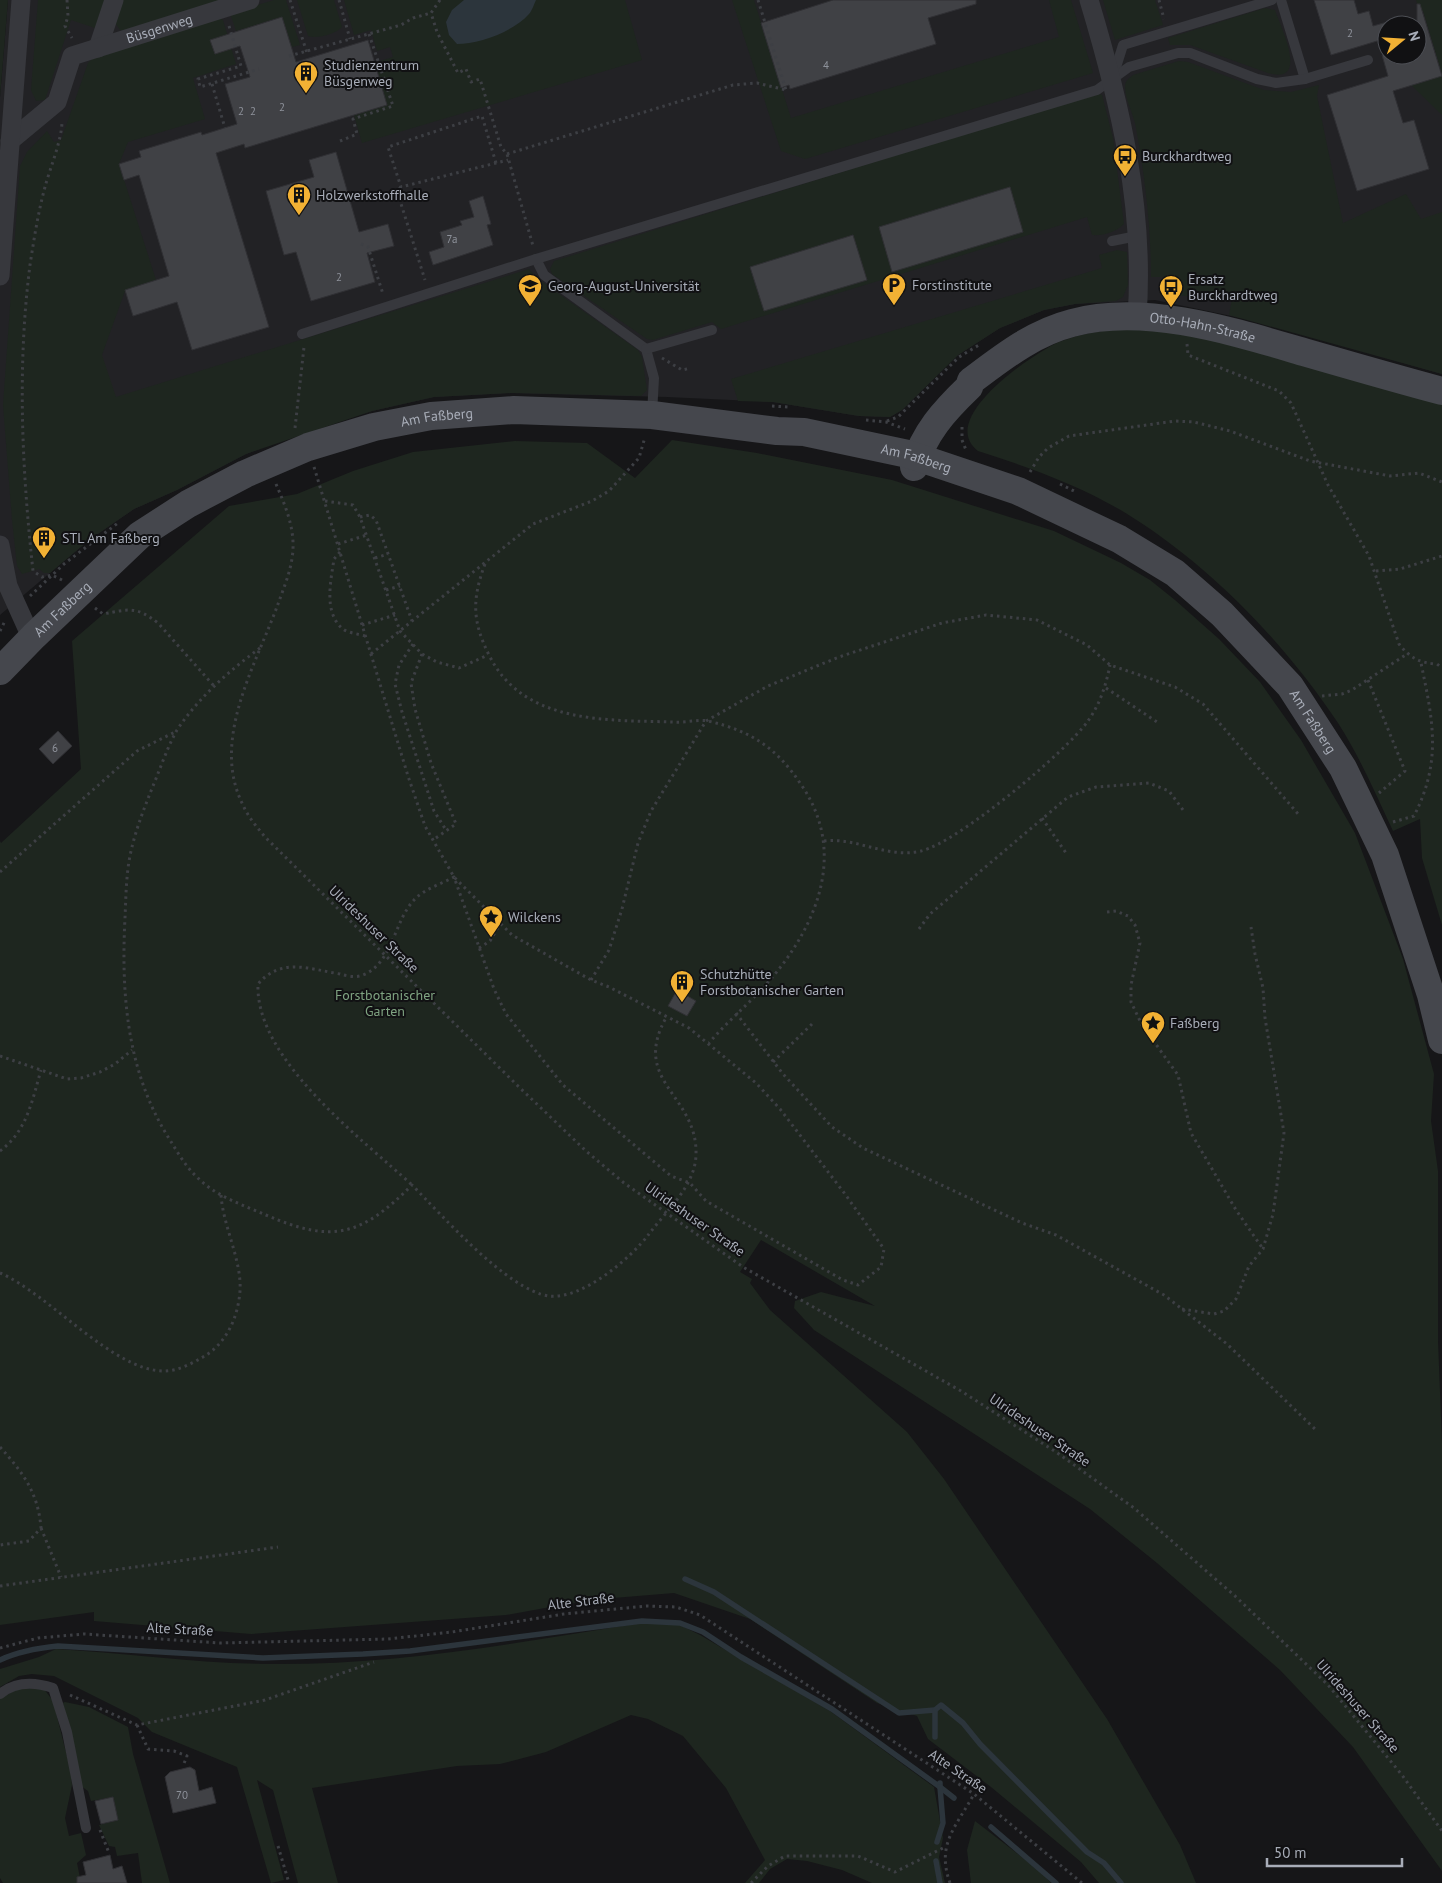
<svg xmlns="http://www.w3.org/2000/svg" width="1442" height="1883" font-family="'PT Sans',sans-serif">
<rect width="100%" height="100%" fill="#161618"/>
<path fill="#222225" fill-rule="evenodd" d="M8,0H1442V374L1265,323L1155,300L1075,304L1044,310L1000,328L958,355L902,410L890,417L859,416L773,402L667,397L512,393L434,397L372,411L293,436L246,454L177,490L134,509L89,540L0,615V97ZM1387,25H1417V55H1387Z"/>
<g fill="#1e261f">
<path d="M0,0H8L0,97Z"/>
<path d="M38,0H108L98,29L71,20L45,100L36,101L31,90Z"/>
<path d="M122,0H224L123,31L120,30L116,24Z"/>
<path d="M274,0H286L300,45L292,47L282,17L236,31L230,13Z"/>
<path d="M297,0H334L342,27C336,34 317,39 308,36Z"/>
<path d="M344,0H625L642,60L362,143L354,115L387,105L374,63L393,57L390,47L377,51L371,30L354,35Z"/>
<path d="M732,0H754L791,118L1059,37L1049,0H1071L1093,73L805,159L781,151Z"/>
<path d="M1103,0H1155L1163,25L1115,40Z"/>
<path d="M1416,0H1442V74L1423,11L1420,12Z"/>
<path d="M1265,8L1275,10C1281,28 1310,85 1268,73L1190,45H1170L1168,38Z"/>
<path d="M219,18L223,20L236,64L193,78L205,119L128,142L119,164L156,280L125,291L102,355L116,397L529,269L538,279L638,350L642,357L647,390L641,396L512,393L434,397L372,411L246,454L177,490L134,509L89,540L50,573H44L39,569L22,574L17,566L12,520L3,405L20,166L27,152L47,131L54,142L61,140L88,63L92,59Z"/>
<path d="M1179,61L1188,62L1264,90L1291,92L1319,85L1317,96L1343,223L1406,194L1421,219L1442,212V374L1229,315L1232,299L1169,295L1170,277H1151C1151,227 1145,177 1136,128C1134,115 1125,100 1125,87C1125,81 1129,78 1133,75Z"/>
<path d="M1442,76V115L1411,85Z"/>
<path d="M1097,93L1102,95L1113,138L1124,224C1116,232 1103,236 1092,235L1087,217L721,329L712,322L653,340L647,339L552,274L550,269L554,261Z"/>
<path d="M1117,250L1127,252L1128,285L1123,297L1116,301L1075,304L1044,310L1000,328L958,355L902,410L890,417L859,416L773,402L738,401L731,379L1102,268L1099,255Z"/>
<path d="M1130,328L1195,335L1442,403V925L1422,858L1420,819L1393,831C1376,795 1360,757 1338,723C1283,641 1209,564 1124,512C1079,485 1028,467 978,451C936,419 1032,354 1059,342C1082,333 1105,330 1130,328Z"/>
<path d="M672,440L757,453L892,480L1054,531L1121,563L1150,580L1175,600L1219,639L1260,682L1301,740L1355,833L1403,959L1434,1074L1431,1121L1438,1171V1341L1442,1443V1871L1353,1747L1280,1670L1157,1563L1090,1509L814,1330L794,1308L795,1301L821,1292L875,1306L761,1240L740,1272L752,1279L750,1283L770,1310L907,1432L944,1479L1107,1719L1180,1845L1196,1883H1099L1081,1862L991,1787L928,1739L917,1716L877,1703L750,1619L674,1593L589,1600L506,1615L251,1634L94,1621V1612L0,1625V841L1,843L81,769L72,641L229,506L297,494L353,471L413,452L515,441L587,443L635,478Z"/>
<path d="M641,1623L680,1625L700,1635L830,1711L934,1787L943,1838L939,1857L945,1883H872L842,1870L807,1861L787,1859L770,1869L759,1883H745L765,1860L726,1788L683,1736L648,1719L631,1715L546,1752L500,1764L457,1766L312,1788L338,1883H298L273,1790L257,1780L284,1880L271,1883L237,1767L152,1732L138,1718L54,1676L32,1674L19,1676L0,1687V1669L39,1657L56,1649C125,1653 194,1663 263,1664C390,1666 517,1643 641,1623Z"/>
<path d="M20,1688L44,1689L53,1701L70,1768L72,1785L65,1818L69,1836L81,1833L86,1855L77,1863L81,1883H3L0,1878V1698Z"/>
<path d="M65,1702L89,1707L128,1727L133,1754L170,1883H142L138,1853L117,1856L115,1847L109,1846L99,1825L118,1820L113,1797L91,1801L88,1791L81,1786L63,1703Z"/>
<path d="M975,1821L1040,1871L1051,1883H971L967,1850Z"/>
</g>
<path fill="#2c353c" d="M464,0H536C534,4 532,11 529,14C513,32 479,44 457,44L449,35L446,22L452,10Z"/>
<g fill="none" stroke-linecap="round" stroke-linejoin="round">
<g stroke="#2c353c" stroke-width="5.5">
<path d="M685,1579L714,1592L899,1713L935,1710"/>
<path d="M0,1660C19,1651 38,1648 58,1646L263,1658L363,1654L410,1651L642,1621L680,1623L703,1632L741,1657L832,1709L940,1787V1783"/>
<path d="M935,1737V1710L941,1705L963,1723L980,1744L1087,1852L1104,1863L1121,1883"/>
<path d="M940,1787L954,1798"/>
<path d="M991,1827L1056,1883"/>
<path d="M937,1842L943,1823L940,1787"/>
<path d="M936,1861L940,1883"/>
</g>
</g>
<g fill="#404145" stroke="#303034">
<path d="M833,0H976V4L928,18L936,44L790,89L789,85L781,88L761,23Z"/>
<path d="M1314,0H1354L1358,14L1369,11L1373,26L1387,22V38L1331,55Z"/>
<path d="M1417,4H1420L1442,76L1393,91L1403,123L1414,120L1429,169L1357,191L1327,95L1388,76L1382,55H1417Z"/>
<path d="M282,17L296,62L368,40L387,105L245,148L244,144L216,153L269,327L192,350L177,302L133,316L125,290L169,276L139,175L124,180L119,164L141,157L139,151L201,132L202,135L237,124L225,84L250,77L240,46L215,54L210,40Z"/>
<path d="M336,152L359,232L388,224L394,246L367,253L375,282L311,301L296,252L284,255L266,191L314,177L309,160Z"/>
<path d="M1010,187L1023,232L892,272L879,227Z"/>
<path d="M483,196L491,224L487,225L493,245L433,265L429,252L444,247L440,232L462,225L460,221L474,217L469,201Z"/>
<path d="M853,235L867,280L764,311L750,267Z"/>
<path d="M58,731L72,746L53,764L39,749Z"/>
<path d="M677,990L696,1001L687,1016L668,1006Z"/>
<path d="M190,1767L195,1770L199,1791L212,1787L216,1803L173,1813L165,1777L170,1772Z"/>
<path d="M113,1797L118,1820L101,1824L95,1801Z"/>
<path d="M110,1855L113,1869L122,1866L127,1883H77V1877L86,1875L83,1862Z"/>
</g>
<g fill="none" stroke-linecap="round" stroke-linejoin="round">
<g stroke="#3d3f44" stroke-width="3" stroke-dasharray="2.5 4" stroke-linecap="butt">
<path d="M67,0L68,16L65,26L72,38"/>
<path d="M290,0L307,53"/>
<path d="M339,0L350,39"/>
<path d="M440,0L431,13L437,32L458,73L466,69L471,82L480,79L501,147L507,154L533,246"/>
<path d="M758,0L786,90"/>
<path d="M1159,0L1164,19"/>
<path d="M229,26L241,66L198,79L200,87L259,69"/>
<path d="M289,56L401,25L413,18L431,13"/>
<path d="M212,84L225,128"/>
<path d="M340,141L357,134L353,119L393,106L369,34"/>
<path d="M507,154L733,85L757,83L786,90"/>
<path d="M496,163L482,116L388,147L401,187L496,163L508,160"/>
<path d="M401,187L397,191L425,280"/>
<path d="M361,244L368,247L383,294"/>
<path d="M1187,344L1188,355L1279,391L1291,403L1328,485L1369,556L1399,644C1410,658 1420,663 1437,664L1442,668"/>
<path d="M662,358L682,370L691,368"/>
<path d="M772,406L788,407"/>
<path d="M866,420L886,422L905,429"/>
<path d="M887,421L898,417L959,357L979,345"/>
<path d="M962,427V440L966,450"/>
<path d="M295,428L304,347"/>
<path d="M314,467L408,776L425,826L454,877L512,935L591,980L609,987L689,1028L756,1083L780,1109L845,1194L884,1249L881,1267L858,1285L843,1280L706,1201L690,1183L671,1176L563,1085L506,1014L494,989L454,877C441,884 424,889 414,900C394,921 393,963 363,975C356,978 347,976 340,974C309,969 281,957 258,984C255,1059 361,1138 412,1185"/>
<path d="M1030,472L1039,457L1048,448L1069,436L1175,421L1194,422L1230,431L1310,461L1390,476L1419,473L1442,482"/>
<path d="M276,484C285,505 294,526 293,549C292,569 284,587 278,604C256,665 210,740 243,805C248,817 257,827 265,837L518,1086L586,1151L624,1183L743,1267L961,1391L1056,1452L1134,1508L1235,1596L1328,1685L1402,1775L1442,1831"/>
<path d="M1060,484L1074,491"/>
<path d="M325,501L353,505L360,517L400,631L422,654L437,662L459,668L488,655"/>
<path d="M360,517L370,515L376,520L412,621"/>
<path d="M338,544L367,535"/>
<path d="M340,552L334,559C331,580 323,613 343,629C348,633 359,634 365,636"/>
<path d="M375,558L388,554"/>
<path d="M485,564C472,599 472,621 489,655C523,725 609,720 674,722C685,723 698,719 708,721C752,731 778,749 802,786C850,857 813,935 760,991C743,1009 725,1024 709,1043"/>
<path d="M1376,571L1400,569L1442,556"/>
<path d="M62,580L52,575L42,577L33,571C22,470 17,367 30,265C34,239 38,213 45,187C50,168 62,140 62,121"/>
<path d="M386,590L400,586"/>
<path d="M30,596L64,564L118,523"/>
<path d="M95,608L103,614C129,609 136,606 158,623L214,686"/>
<path d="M362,625L395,615"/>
<path d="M0,631L5,621"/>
<path d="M413,644L399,665L395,684L402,712L434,811L446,830"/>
<path d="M260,648C229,671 199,697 177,730C169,744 163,761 157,776C147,801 137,825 131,851C126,873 126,896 125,918C121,995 127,1073 170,1140C178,1153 186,1167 197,1177C215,1196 243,1205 266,1215C333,1244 361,1236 412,1185C442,1215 507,1290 549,1296C582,1300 631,1258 649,1234C667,1210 695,1186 696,1155C698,1094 629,1082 667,1016"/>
<path d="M371,654L533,524L592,501L609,491L639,458L645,437"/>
<path d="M422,654L411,683L415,709L431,763L456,824L433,840"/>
<path d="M1368,680L1405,771L1379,793"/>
<path d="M1106,688L1157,722"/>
<path d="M1322,696L1342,694L1352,690L1407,654"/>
<path d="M1042,818L1066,853"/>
<path d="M1393,822L1414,816C1442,761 1433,721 1421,663"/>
<path d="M824,841C857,837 887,859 921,851C957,843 1066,752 1088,721C1100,704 1106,685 1110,665"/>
<path d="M0,872L137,751L177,731"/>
<path d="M1107,912L1116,911L1128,916L1135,925L1140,943L1131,985V1002L1142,1025L1178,1075L1191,1133L1236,1210L1263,1249"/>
<path d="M919,929L930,914L1068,797L1096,787L1149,783L1169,791L1183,810"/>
<path d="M479,948L490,941L500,924"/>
<path d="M591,980L609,950L622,909L638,843L651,811L706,721L768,686L839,657L942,623L986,615L1037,620L1087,645L1110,665L1175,687L1203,704L1299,815"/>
<path d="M736,1013L783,1074L832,1127L863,1148L1022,1223L1056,1235L1164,1295L1227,1344L1317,1431"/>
<path d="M0,1056L67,1079L81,1078L100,1072L115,1064L132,1050"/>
<path d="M773,1062L812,1024"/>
<path d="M0,1151C27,1131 32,1101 41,1070"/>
<path d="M0,1273C49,1294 113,1371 164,1371C178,1371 191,1364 203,1357C226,1344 238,1318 240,1291C242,1261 223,1226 221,1195"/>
<path d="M1182,1309L1214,1314L1224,1311L1236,1299L1249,1266L1263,1249L1273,1214L1284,1133L1265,1018L1263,988L1255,954L1251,927"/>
<path d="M0,1447C23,1473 38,1492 41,1528L29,1541L0,1545"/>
<path d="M41,1528L61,1577"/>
<path d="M0,1586L278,1547"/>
<path d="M0,1648L38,1638L84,1634L220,1643L388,1639L452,1632L564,1614L646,1606L676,1607L700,1615L974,1794L1082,1883"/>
<path d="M70,1695L137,1725L265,1700L374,1662"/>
<path d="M137,1725L148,1749L174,1751L187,1756L183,1766"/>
<path d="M100,1830L109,1853"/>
<path d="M278,1846L289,1883"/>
<path d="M751,1883L768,1866L785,1856H858L895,1872L945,1847"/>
<path d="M950,1883C936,1844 956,1827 974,1794"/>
</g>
<g stroke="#37383d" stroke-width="10">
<path d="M1281,0L1305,79"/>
<path d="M1113,77L1123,45L1272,0"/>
<path d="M1112,241L1137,236"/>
<path d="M536,259L544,275L646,349L654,378L652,414"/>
<path d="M302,334L536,259L1097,90L1129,67L1178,53H1190L1257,79L1276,83L1305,79L1368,60"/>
<path d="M646,349L712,330"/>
<path d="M0,1694C16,1681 35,1682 53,1688L67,1732L86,1828"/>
</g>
<g stroke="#37383d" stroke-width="19">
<path d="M1089,0C1120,103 1145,207 1137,317"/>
<path d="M98,48L114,0"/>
<path id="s1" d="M10,141L57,102L72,56L250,0"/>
<path d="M0,276L21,0"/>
<path d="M0,545L8,586L27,628"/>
</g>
<g stroke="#45474d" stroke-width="28">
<path id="s2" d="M914,467C924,433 944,411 969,387L971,381C1003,357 1033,333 1072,323C1146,303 1235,332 1307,353C1352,366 1397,379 1442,391"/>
<path id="s3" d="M0,671L34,636L140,535L188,504L245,474L308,447L374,427L431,416L514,410L652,415L777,431L804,432L908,454L1018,491L1119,539L1175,573L1222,614L1290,686L1343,768L1385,855L1431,995L1442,1040"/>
</g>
</g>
<defs>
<g id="building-pin" transform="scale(1.25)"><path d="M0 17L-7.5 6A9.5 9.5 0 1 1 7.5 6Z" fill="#f2b134" stroke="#111113"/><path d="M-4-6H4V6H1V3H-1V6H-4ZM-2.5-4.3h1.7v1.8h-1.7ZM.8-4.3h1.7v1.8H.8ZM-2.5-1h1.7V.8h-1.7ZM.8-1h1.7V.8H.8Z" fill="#111"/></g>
<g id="bus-pin" transform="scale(1.25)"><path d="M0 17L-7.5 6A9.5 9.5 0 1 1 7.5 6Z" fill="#f2b134" stroke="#111113"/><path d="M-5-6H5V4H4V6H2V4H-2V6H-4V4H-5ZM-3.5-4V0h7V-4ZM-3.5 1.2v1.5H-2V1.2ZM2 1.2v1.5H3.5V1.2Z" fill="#111"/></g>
<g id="parking-pin" transform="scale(1.25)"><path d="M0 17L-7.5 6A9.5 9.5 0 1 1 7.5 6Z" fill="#f2b134" stroke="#111113"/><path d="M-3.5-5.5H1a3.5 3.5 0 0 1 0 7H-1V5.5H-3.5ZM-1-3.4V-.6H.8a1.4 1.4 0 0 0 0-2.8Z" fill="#111"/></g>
<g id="university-pin" transform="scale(1.25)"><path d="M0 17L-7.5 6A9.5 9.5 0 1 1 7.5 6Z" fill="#f2b134" stroke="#111113"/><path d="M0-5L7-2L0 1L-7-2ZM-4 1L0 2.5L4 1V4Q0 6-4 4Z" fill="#111"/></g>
<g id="sight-pin" transform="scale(1.25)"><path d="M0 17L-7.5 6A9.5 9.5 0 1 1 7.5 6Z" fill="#f2b134" stroke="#111113"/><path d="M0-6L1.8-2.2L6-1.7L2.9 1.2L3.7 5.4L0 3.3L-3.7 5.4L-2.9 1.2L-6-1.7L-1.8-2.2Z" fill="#111"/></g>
</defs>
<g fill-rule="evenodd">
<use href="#building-pin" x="306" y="73"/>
<use href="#bus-pin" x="1125" y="156"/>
<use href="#building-pin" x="299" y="195"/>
<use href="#parking-pin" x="894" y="285"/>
<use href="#university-pin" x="530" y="286"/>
<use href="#bus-pin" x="1171" y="287"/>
<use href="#building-pin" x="44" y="538"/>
<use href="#sight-pin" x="491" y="917"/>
<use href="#building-pin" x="682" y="982"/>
<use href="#sight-pin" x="1153" y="1023"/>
</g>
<g text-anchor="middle" stroke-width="4" stroke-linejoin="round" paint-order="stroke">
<g font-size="11" fill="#8e929b">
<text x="1350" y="37">2</text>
<text x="826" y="69">4</text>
<text x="282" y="111">2</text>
<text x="241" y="115">2</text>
<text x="253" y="115">2</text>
<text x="452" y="243">7a</text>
<text x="339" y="281">2</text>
<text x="55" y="752">6</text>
<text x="182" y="1799">70</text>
</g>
<g font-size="14" fill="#a8adb8" stroke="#111113">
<text dy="5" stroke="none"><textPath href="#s1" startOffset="201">Büsgenweg</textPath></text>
<text dy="5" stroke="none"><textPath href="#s2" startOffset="354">Otto-Hahn-Straße</textPath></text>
<text dy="5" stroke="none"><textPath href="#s3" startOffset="518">Am Faßberg</textPath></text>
<text dy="5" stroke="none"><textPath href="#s3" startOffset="1002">Am Faßberg</textPath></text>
<text dy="5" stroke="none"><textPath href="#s3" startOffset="88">Am Faßberg</textPath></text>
<text dy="5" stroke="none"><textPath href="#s3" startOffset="1490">Am Faßberg</textPath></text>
<text transform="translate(374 929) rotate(44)" y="5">Ulrideshuser Straße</text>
<text transform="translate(695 1219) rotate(35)" y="5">Ulrideshuser Straße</text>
<text transform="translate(1040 1430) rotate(34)" y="5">Ulrideshuser Straße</text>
<text transform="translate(581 1601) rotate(-7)" y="5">Alte Straße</text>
<text transform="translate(180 1629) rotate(3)" y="5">Alte Straße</text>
<text transform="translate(1358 1706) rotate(49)" y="5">Ulrideshuser Straße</text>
<text transform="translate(958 1771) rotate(34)" y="5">Alte Straße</text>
</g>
<g font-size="14" fill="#a8adb8" stroke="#111113" text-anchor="start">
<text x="324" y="70">Studienzentrum<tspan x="324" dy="16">Büsgenweg</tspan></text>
<text x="1142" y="161">Burckhardtweg</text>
<text x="316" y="200">Holzwerkstoffhalle</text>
<text x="1188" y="284">Ersatz<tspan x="1188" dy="16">Burckhardtweg</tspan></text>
<text x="912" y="290">Forstinstitute</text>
<text x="548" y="291">Georg-August-Universität</text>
<text x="62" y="543">STL Am Faßberg</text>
<text x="508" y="922">Wilckens</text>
<text x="700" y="979">Schutzhütte<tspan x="700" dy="16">Forstbotanischer Garten</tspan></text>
<text x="1170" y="1028">Faßberg</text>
</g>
<g font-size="14" fill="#7fa381" stroke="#111113">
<text x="385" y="1000">Forstbotanischer<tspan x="385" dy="16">Garten</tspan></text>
</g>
</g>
<g transform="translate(1402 40) rotate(72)"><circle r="24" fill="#111113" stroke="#4d4f55"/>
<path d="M0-4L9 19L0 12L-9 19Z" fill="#f2b134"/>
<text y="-8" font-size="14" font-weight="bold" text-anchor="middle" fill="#a8adb8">N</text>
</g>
<path d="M1267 1858v8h135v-8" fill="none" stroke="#a8adb8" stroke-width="2.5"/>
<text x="1274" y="1858" font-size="15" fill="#a8adb8" stroke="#111113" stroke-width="4" paint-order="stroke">50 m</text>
</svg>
